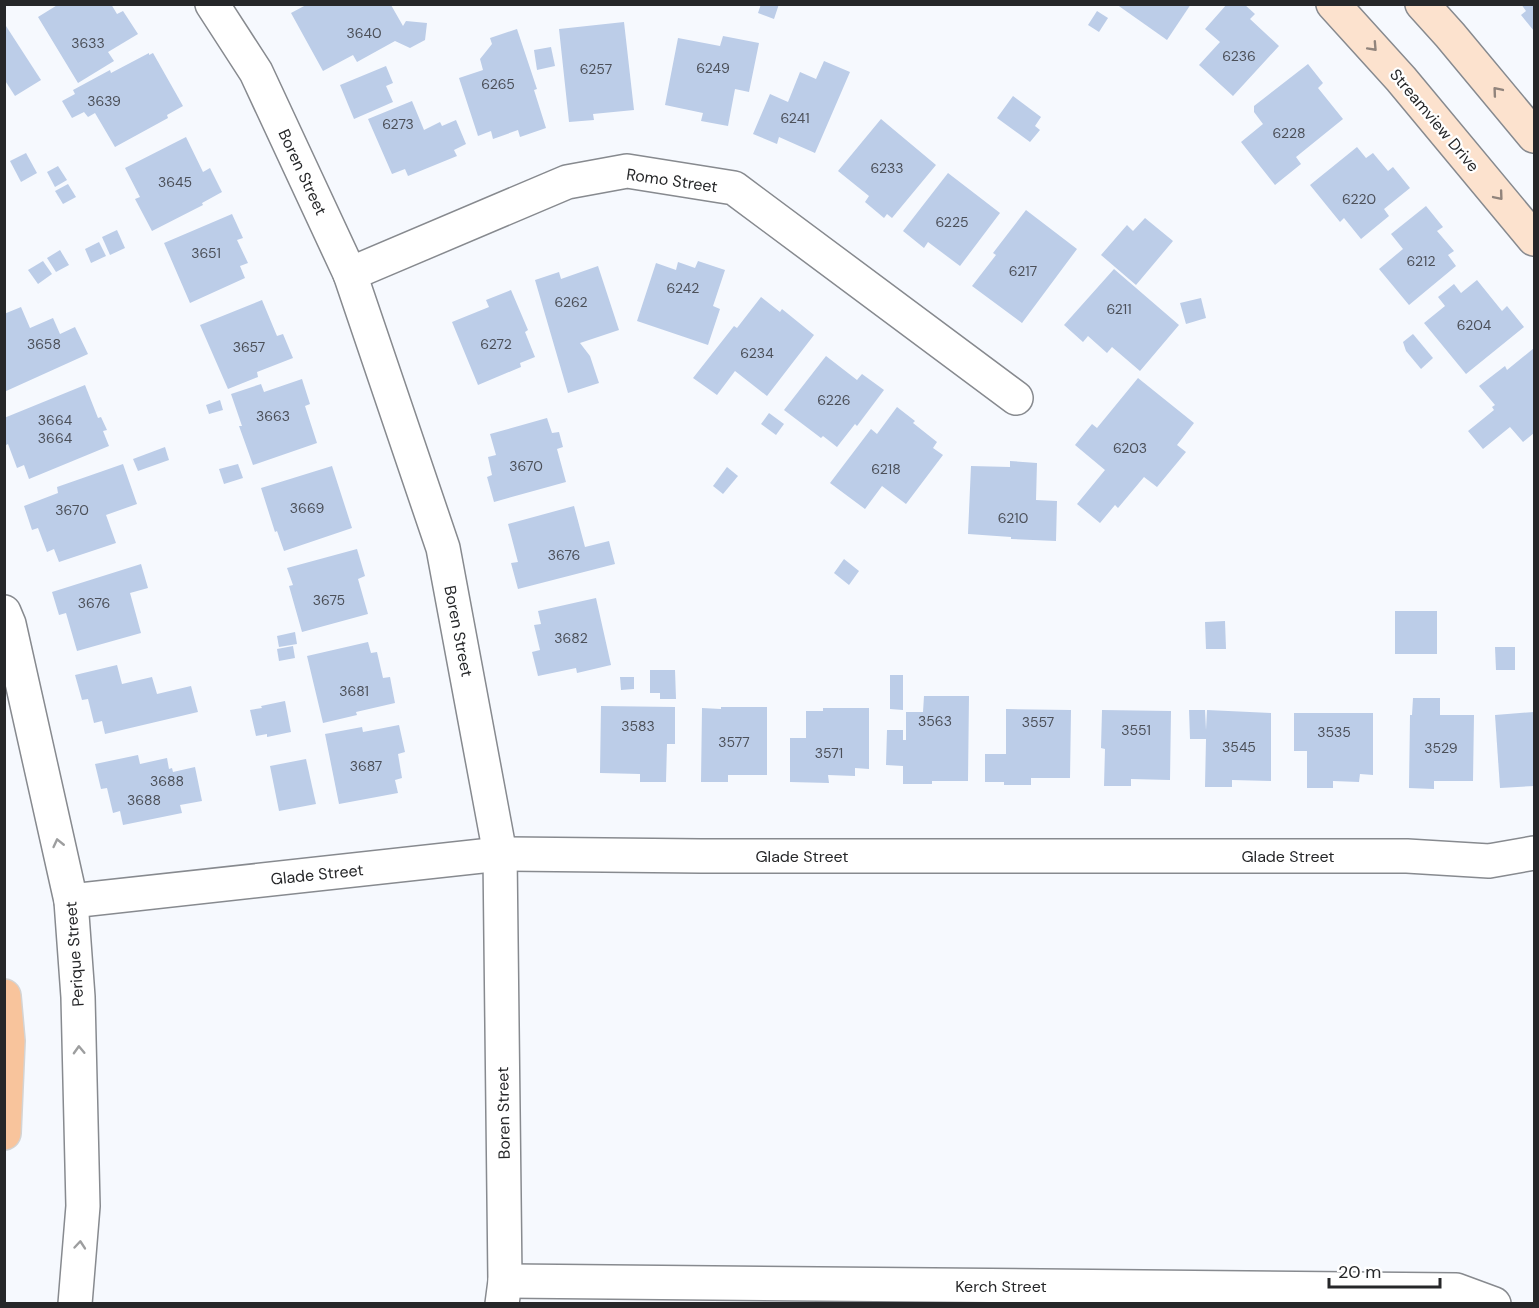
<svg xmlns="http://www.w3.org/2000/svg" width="1539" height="1308" font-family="'DM Sans',sans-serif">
<rect width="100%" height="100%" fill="#f6f9fe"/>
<g fill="#bccde8">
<path d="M59,4H111L117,14L123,11L138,34L108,52L114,61L78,83L38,17Z"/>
<path d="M761,4H779L774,19L758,13Z"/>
<path d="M1116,4H1191L1167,40Z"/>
<path d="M1227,4H1244L1255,14L1250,19L1279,46L1233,96L1199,65L1220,42L1205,29Z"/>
<path d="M1521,4H1534V31L1521,15L1526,11Z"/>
<path d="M306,5H391L403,26L406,21L427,23L425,40L410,48L395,41L357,62L353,55L323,71L291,13Z"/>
<path d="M1097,11L1108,18L1099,32L1088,25Z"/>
<path d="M624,22L634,110L593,114L594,120L569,122L559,29Z"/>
<path d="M6,26L41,80L15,96L4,79Z"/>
<path d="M517,29L537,89L534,90L546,128L520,137L518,130L493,139L491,131L478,136L459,78L483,70L480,59L492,44L490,38Z"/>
<path d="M723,36L759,43L749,92L735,89L728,126L701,121L703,113L665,105L678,38L720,46Z"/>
<path d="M551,47L555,66L537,70L534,50Z"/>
<path d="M149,53V55L153,53L183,106L167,115L168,118L115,147L95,113L88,117L84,112L72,118L62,101L75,94L73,90L110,70L111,73Z"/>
<path d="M824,61L850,72L815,153L779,137L777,144L753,134L770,94L788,102L800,72L816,79Z"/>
<path d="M1308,64L1323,83L1318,88L1343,119L1296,157L1301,164L1275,185L1241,142L1263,124L1254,112V106Z"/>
<path d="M386,66L393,83L386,86L393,102L354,119L340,85Z"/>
<path d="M1013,96L1041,117L1035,126L1040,130L1030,142L997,118Z"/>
<path d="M412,101L424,130L440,122L442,126L456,120L466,144L454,150L457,156L408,176L405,169L392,174L368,119Z"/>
<path d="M881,119L936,165L892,218L887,214L884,218L865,202L869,196L838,171Z"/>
<path d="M186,137L203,172L210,168L222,192L202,203L203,205L152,231L135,199L140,197L125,168Z"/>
<path d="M1357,147L1366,158L1373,153L1388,171L1393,167L1410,188L1384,209L1389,216L1361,239L1344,218L1340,222L1310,185Z"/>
<path d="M26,153L37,173L21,182L10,161Z"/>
<path d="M58,166L67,180L55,187L47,172Z"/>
<path d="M948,173L1000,213L960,266L928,242L924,248L903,231Z"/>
<path d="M68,184L76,197L63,204L55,191Z"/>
<path d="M1426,206L1443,227L1437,231L1454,251L1448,255L1456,266L1409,305L1379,269L1403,249L1391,234Z"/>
<path d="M1026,210L1077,249L1022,323L972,286L996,255L993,253Z"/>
<path d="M232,214L243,238L237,240L248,263L240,266L245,278L190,303L164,243Z"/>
<path d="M1145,218L1173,241L1136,285L1101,255L1127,225L1133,231Z"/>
<path d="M117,230L125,248L110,255L102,237Z"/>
<path d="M99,242L106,256L91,263L85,249Z"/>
<path d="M60,250L69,265L56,272L47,258Z"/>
<path d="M43,261L52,274L38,284L28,270Z"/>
<path d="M698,261L725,270L713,306L720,309L708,345L637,321L656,263L676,270L678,262L695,268Z"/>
<path d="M598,266L619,330L580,343L590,356L599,383L568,393L535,280L559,272L561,279Z"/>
<path d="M1114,269L1179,325L1140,371L1112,347L1107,353L1088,336L1083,342L1064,325Z"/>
<path d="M1477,280L1502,311L1507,306L1524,327L1466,374L1424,323L1445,306L1438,297L1454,284L1461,293Z"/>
<path d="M511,290L528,330L525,332L535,357L520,363L521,367L478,385L452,322L489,307L486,300Z"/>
<path d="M761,297L780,312L782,309L814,335L767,396L735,371L717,395L693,378L734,326L737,328Z"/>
<path d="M1201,298L1206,318L1186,324L1180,303Z"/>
<path d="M262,300L277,336L283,334L293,358L257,372L258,377L228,389L200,325Z"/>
<path d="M21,307L30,328L53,318L60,334L75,327L88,354L4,392V314Z"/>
<path d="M1413,334L1433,358L1421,369L1406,351L1403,342Z"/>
<path d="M1534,348V433L1523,442L1510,427L1483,449L1468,431L1494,410L1492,407L1495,405L1479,386L1505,366L1507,370Z"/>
<path d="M826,356L857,380L862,374L884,390L857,426L855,424L837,447L823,436L821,438L784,410Z"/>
<path d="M1138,378L1194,423L1177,445L1186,452L1157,487L1144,477L1118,508L1115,505L1100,523L1077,504L1105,470L1075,445L1092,424L1097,428Z"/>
<path d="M302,379L310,404L305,406L317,443L253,465L239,426H242L231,394L261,384L264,392Z"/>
<path d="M85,385L98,418L101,417L107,430L103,431L109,446L29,479L24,465L17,468L8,444L4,446V418Z"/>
<path d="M220,400L223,410L209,414L206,405Z"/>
<path d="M897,407L915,421L913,423L937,442L933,448L943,455L906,504L882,486L865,509L830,483L871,429L877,434Z"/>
<path d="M769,413L784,424L776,435L761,424Z"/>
<path d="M547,418L552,433L559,432L563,447L557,449L566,482L494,502L487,477L492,475L488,457L496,455L490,434Z"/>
<path d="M165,447L169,460L138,471L133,459Z"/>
<path d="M1010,461L1037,463L1036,500L1057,501L1056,541L1011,539V537L968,534L971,466L1010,467Z"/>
<path d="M123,464L137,504L106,515L116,543L59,562L54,549L47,552L38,528L32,530L24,506L58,493L57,487Z"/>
<path d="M238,464L243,478L224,484L219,469Z"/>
<path d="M332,466L352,528L284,551L277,531L275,532L261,488Z"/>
<path d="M727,467L738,476L723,494L713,486Z"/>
<path d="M574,506L585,547L609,541L615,564L518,589L511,563L518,562L508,524Z"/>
<path d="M357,549L365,576L358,579L368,614L302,632L289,586L293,585L287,568Z"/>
<path d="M844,559L859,571L849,585L834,573Z"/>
<path d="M141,564L148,588L130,593L141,633L77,651L66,613L59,615L52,592Z"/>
<path d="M596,598L611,665L577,673L576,668L538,676L532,652L540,650L534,625L541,624L538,611Z"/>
<rect x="1395" y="611" width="42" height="43"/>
<path d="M1225,621L1226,649H1206L1205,622Z"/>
<path d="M295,632L297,644L279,647L277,636Z"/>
<path d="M368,642L371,653L377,652L383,678L390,677L395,703L356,712L357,715L323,723L307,656Z"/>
<path d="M293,646L295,658L279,661L277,649Z"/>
<path d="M1495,647H1515V670H1496Z"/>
<path d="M117,665L122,684L152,677L157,694L191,686L198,712L105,734L102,721L94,723L88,699L82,700L75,675Z"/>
<path d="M650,670H675L676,699H660V693H650Z"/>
<path d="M890,675H903V710L890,709Z"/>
<path d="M620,677H634V689L621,690Z"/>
<path d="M924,696H969L968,781H932V784H903V766L886,765L887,730H903V740H906V712H923Z"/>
<path d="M1413,698H1440V715H1474L1473,781H1434V789L1409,788L1410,715H1412Z"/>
<path d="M285,701L291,732L267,737V734L256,736L250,710L262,708L261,706Z"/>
<path d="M601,706L675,707V744H667L666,782H640V774L600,773Z"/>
<path d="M721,707H767V775H728V782H701L702,708L721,709Z"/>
<path d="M823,708H869V769L855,768V776L828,775L829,783L790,782V738H806V711H823Z"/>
<path d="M1006,709L1071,710L1070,778H1031V785H1004V782H985V754H1006Z"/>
<path d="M1102,710L1171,711L1170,780L1131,779V786H1104L1105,749L1101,748Z"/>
<path d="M1189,710H1205L1206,730L1207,710L1271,713V781L1232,780V787H1205L1206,739H1190Z"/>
<path d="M1534,712V786L1500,788L1495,715Z"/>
<path d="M1294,713H1373V775L1360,774L1359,782L1333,781V788H1307V751H1294Z"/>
<path d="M399,725L405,752L398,754L402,778L395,780L398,793L339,804L325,734L362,727L363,732Z"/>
<path d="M138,755L140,764L167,758L169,769L172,768L173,772L195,767L202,801L180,805L182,813L123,825L120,811L113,813L107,788L101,789L95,764Z"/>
<path d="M306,759L316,804L279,811L270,766Z"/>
</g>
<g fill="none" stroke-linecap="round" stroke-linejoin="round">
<g stroke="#878a8f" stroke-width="36">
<g id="minor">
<path d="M350,274L567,182L627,171L734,188L1016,398"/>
<path d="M4,612L9,624L71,901L78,997L83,1206L75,1304"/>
<path d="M71,901L500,854L701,856H1407L1489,861L1534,853"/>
<path d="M505,1281L1456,1290L1494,1304"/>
</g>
</g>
<g stroke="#878a8f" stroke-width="36">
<path id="tertiary" d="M212,4L256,72L350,274L443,548L500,854L505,1281L502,1304"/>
</g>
<g stroke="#878a8f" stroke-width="36">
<g id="secondary">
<path d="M1333,4L1401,79L1534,239"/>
<path d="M1422,4L1450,35L1534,136"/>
</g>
</g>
<g stroke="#d4d4d4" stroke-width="36">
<path id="primary" d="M4,996L8,1041L4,1133"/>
</g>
<use href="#minor" stroke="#fff" stroke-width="33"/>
<use href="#tertiary" stroke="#fff" stroke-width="33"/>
<use href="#secondary" stroke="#fce2ce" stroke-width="33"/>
<use href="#primary" stroke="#f8c49c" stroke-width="33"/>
</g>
<defs><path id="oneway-chevron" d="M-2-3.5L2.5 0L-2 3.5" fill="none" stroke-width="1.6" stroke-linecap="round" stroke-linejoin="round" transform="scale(1.5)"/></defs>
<g stroke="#91847c">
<use href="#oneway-chevron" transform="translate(1373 47) rotate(47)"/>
<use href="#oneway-chevron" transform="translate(1497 91) rotate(-130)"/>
<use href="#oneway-chevron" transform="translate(1499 196) rotate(50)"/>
</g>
<g stroke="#9d9e9f">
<use href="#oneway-chevron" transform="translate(58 843) rotate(-103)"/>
<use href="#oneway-chevron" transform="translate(79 1050) rotate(-92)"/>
<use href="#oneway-chevron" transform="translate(80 1245) rotate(-85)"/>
</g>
<g text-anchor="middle" stroke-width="4.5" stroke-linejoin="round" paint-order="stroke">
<g font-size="14" fill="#4c5059">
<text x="364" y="38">3640</text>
<text x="88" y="48">3633</text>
<text x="1239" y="61">6236</text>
<text x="713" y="73">6249</text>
<text x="596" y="74">6257</text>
<text x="498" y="89">6265</text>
<text x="104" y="106">3639</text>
<text x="795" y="123">6241</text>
<text x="398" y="129">6273</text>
<text x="1289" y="138">6228</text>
<text x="887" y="173">6233</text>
<text x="175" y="187">3645</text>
<text x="1359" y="204">6220</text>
<text x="952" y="227">6225</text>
<text x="206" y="258">3651</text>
<text x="1421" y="266">6212</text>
<text x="1023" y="276">6217</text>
<text x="683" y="293">6242</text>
<text x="571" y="307">6262</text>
<text x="1119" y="314">6211</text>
<text x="1474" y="330">6204</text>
<text x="44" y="349">3658</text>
<text x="496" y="349">6272</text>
<text x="249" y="352">3657</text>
<text x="757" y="358">6234</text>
<text x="834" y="405">6226</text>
<text x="273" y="421">3663</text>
<text x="55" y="425">3664</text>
<text x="55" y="443">3664</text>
<text x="1130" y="453">6203</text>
<text x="526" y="471">3670</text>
<text x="886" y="474">6218</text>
<text x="307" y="513">3669</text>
<text x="72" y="515">3670</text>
<text x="1013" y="523">6210</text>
<text x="564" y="560">3676</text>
<text x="329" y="605">3675</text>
<text x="94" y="608">3676</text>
<text x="571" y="643">3682</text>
<text x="354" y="696">3681</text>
<text x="935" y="726">3563</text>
<text x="1038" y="727">3557</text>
<text x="638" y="731">3583</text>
<text x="1136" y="735">3551</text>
<text x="1334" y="737">3535</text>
<text x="734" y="747">3577</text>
<text x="1239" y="752">3545</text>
<text x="1441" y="753">3529</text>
<text x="829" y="758">3571</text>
<text x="366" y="771">3687</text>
<text x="167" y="786">3688</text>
<text x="144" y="805">3688</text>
</g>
<g font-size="16" fill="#262729" stroke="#fff">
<text transform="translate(1435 120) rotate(50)" y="6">Streamview Drive</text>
<text transform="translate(303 172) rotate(65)" y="6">Boren Street</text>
<text transform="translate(672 180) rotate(8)" y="6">Romo Street</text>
<text transform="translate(459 631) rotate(79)" y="6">Boren Street</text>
<text x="802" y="862">Glade Street</text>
<text x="1288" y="862">Glade Street</text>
<text transform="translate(317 874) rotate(-6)" y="6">Glade Street</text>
<text transform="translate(74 954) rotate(-94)" y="6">Perique Street</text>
<text transform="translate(503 1113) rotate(-91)" y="6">Boren Street</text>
<text x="1001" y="1292">Kerch Street</text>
</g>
</g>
<rect width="1539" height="1308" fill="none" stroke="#262729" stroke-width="12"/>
<path d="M1329 1278v9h111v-9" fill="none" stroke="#262729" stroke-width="3"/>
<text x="1338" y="1278" font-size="18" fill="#262729" stroke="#ffffff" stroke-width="4.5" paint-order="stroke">20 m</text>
</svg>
